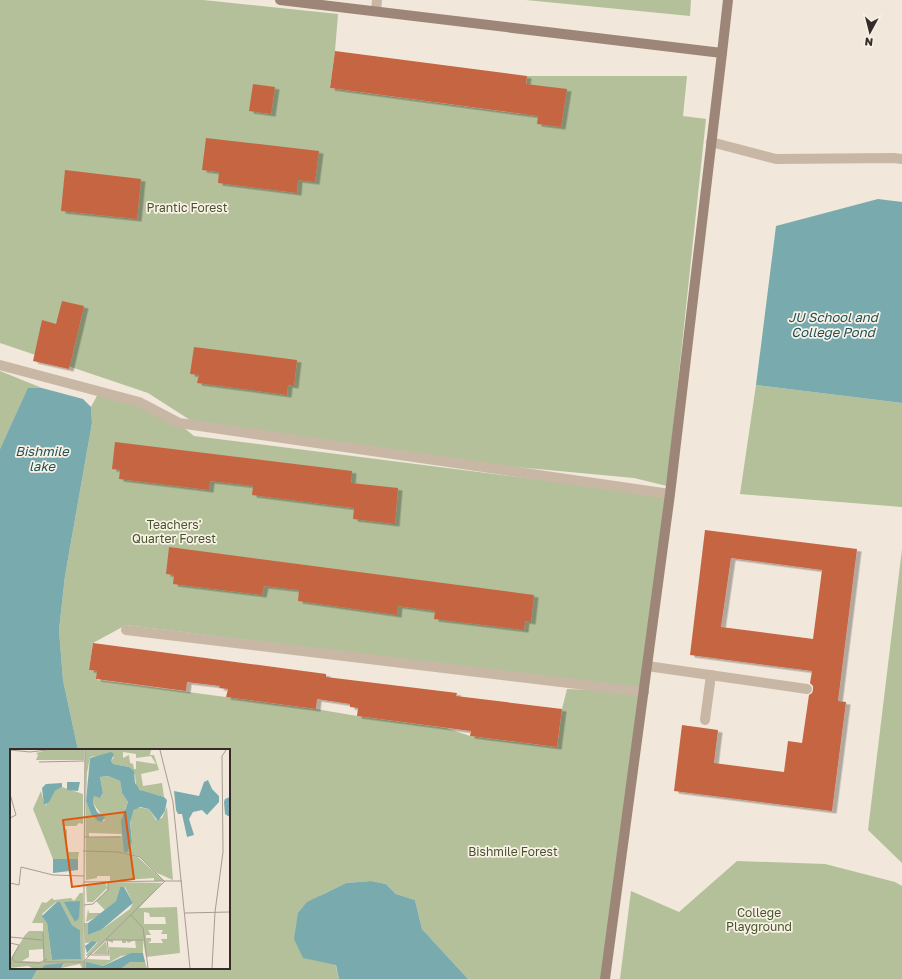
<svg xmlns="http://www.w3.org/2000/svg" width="902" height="979" font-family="'Golos Text',sans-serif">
<defs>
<filter id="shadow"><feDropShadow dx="4.5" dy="2.5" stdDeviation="0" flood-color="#0004"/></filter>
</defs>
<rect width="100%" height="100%" fill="#f1e7da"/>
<g fill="#b3c09a">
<path d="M0,0H203L338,14L335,51L330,88L522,114L527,76H687L683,116L706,119L667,486L634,478L374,454L201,427L148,393L0,343Z"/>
<path d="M526,0H691L690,16Z"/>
<path d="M0,371L42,388L28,389L0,449Z"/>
<path d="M756,385L902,403V507L740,494Z"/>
<path d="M99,392L139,403L178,423L194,436L668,496L640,688L126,625L93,643L89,670L97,671V680L316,709L357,716L446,728L470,736L557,747L562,709L567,689L644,692L605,979H468L422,929L415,900L396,894L386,884L371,881L346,883L319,896L339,979H32L38,968H229V750H78L63,680L59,630L65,576L92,423L91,407Z"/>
<path d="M902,549V863L868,830Z"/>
<path d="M737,861L825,864L895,882L902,886V979H673V973V979H620L631,891L679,912Z"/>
</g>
<g fill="#79abae">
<path d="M878,199L902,202V403L756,385L776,226Z"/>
<path d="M28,388H42L83,399L91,407L92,423L65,576L59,630L63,680L78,750H11V968H38L32,979H0V449Z"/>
<path d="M371,881L386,884L396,894L415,900L422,929L468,979H339L336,965L303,958L294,939L298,913L307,902L346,883Z"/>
</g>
<g fill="#c66543" fill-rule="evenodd" filter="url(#shadow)">
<path d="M335,51L527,76L526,84L567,89L561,127L537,124L538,116L330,88Z"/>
<path d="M253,84L275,87L271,114L249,111Z"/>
<path d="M206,138L319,151L315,182L298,180L297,193L218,183L219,172L202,170Z"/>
<path d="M65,170L141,179L137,219L61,211Z"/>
<path d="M62,301L84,306L69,369L33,361L42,320L56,324Z"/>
<path d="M194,347L297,360L294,386L288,385L287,395L197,383L199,375L190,374Z"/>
<path d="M115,442L352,471L351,483L398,488L395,524L353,519L354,508L252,495L253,486L245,485L210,481L209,490L119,479L120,470L112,469Z"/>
<path d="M705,530L857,549L838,701L846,702L832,811L674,791L682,725L718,730L714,763L784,772L788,741L802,743L809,695L812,693L813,690V686L810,683L812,671L690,655ZM731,558L822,570L813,639L721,627Z"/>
<path d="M169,547L534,595L531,622L525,621L524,630L434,619L435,611L398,606L397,615L298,601L299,590L264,586L262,595L173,584L174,575L166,574Z"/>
<path d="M93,643L326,674V677L457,693L456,696L562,709L557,747L470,736L471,731L357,716L358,708L350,707V704L317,699L316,709L226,697L228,689L219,688L220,686L187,682L186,691L96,679L97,671L89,670Z"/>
</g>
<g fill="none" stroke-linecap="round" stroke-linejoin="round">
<g stroke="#c9b7a6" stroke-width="10">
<path d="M647,666L807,689"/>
<path d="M705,720L711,675"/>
</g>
<g stroke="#c9b7a6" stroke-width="10">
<path d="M376,11L377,0"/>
<path d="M711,142L776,159L894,158L902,159"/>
<path d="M0,365L139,402L179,423L670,494"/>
<path d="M126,630L644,692"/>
</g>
<g stroke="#9d8677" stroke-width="10">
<path d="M280,0L722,53L728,0"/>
<path d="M605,979L670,494L722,53"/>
</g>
</g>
<g text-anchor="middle" stroke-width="3.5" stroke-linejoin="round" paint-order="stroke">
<g font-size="12" fill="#44542b" stroke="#f9f1e6">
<text x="187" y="212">Prantic Forest</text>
<text x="174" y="529">Teachers'<tspan x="174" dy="14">Quarter Forest</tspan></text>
<text x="513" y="856">Bishmile Forest</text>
<text x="759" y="917">College<tspan x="759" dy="14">Playground</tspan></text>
</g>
<g font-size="13" font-style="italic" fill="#1c5257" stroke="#f9f1e6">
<text x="833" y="322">JU School and<tspan x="833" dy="15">College Pond</tspan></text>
<text x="42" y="456">Bishmile<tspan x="42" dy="15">lake</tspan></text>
</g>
</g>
<g transform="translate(10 749)">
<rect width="220" height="220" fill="#f1e7da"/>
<path d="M38,1H74V11H26L28,6L26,4ZM75,1H141L140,6H144L149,21L131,25L133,37L152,34L154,48L132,42L126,37L125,26L119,18L103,15L101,12L104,8L96,6L80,8L77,24L76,52L81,65L92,73L95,71L83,54L84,47L91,48L93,44L90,28L98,27L110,32L112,44L118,53L115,60L114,103L129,109L154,132H144V129L100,132V127H87V129L76,131ZM113,3L126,5V9L141,7L146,15L126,12V20H124L123,15L120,14L119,6L113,9ZM79,84L111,85L112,87L79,88ZM52,38L73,45V75L69,74L66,77H52L57,81V103H69L68,110H43L23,60L31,42L35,57L45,42ZM126,58L139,60L146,71L152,69L157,58L163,131L147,124L130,108L117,104L122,93L120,70ZM98,133L152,134L129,159L167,158L170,204L136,208L133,191V204L111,207L93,217L76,214V219H72L70,215L51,219L54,215L32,219H22L18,217L0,219V211L15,186L19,182H33V174H22L32,153L36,154L42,149L44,151L61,149L64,152L70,144H73V213L77,210L100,211L99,198L126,199L125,191L118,194L116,191V194H112V191H103V194L96,191L78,208L76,206L88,193L75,194L74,174H78V186L91,181L120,160L123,154L115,138H110L106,152L95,161L86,152L97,141ZM46,153H50L62,176L70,181L71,210L42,211L37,174L32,165ZM134,163L139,164L140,168H155L156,175H134V167H129H134ZM138,181H153L151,185H157V190H151L153,194H138L141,192V189H136V186H141ZM34,200V213L12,212L19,208V201ZM96,134L97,139L83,153H77L76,135ZM78,160L79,164H94L76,173ZM96,192L98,205H83ZM134,210L137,219H112L120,213H134Z" fill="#b3c09a" fill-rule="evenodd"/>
<path d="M101,3L104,5L101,12L103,15L119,18L124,22L125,34L130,41L154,48L157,51L155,62L148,72L139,60L130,58L124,61L120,73L122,93L117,104L114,103L111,72L118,53L112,44L110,32L98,27L90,28L93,44L90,49L84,47L83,54L87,63L95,68L92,73L88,72L81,65L76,52L80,9ZM198,31L202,40L209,47V53L197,66L192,61L183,63L179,70L184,86L177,88L172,65H168L166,61L164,42L189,47L194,33ZM57,33H70L68,42L57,41ZM52,34V38L45,42L39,53L34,56L32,39L36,35ZM220,48V67H218L215,65L214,53L215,50ZM43,110H68V121L43,124ZM110,138H114L123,154L91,181L78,186V174L106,152ZM70,152L69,169L65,173L54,153ZM47,153H50L62,176L70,181L71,210L42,211L37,174L32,167ZM82,192L87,193L77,204L75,197ZM121,204H133L135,213H120L112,219H76V213L93,217ZM54,214L51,219H32L35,216Z" fill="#79abae"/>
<path fill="none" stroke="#a69c92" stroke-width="1" d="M0,1L20,3L37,1M150,1L163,53L180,219M29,13L74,12M0,45L6,66L0,69M0,73V110M74,88H110M73,102L108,103L130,108L154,132M74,133L75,1M0,134L9,136L11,118L43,126L74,127M74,156L83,155L98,141V133M175,164L220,163M121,166L133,179L138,219M33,183L34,213H74M0,188L32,191M96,191H133M0,194L9,196L2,209L5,213L29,214L37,210M81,206H99L97,191M74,212L155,132H172M74,219V133L155,132M202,219L205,163L213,103L212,7L216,1"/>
<path fill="#df570d" fill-opacity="0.15" stroke="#df570d" stroke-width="2" d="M115,63L124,130L62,138L53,71Z"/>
<rect width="220" height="220" fill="none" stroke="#352c27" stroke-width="2"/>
</g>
<g transform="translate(870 32) rotate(187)" stroke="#f9f1e6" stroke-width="3" paint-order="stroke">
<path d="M0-3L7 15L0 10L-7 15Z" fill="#352c27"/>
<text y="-6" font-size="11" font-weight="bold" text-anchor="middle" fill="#352c27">N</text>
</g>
</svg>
